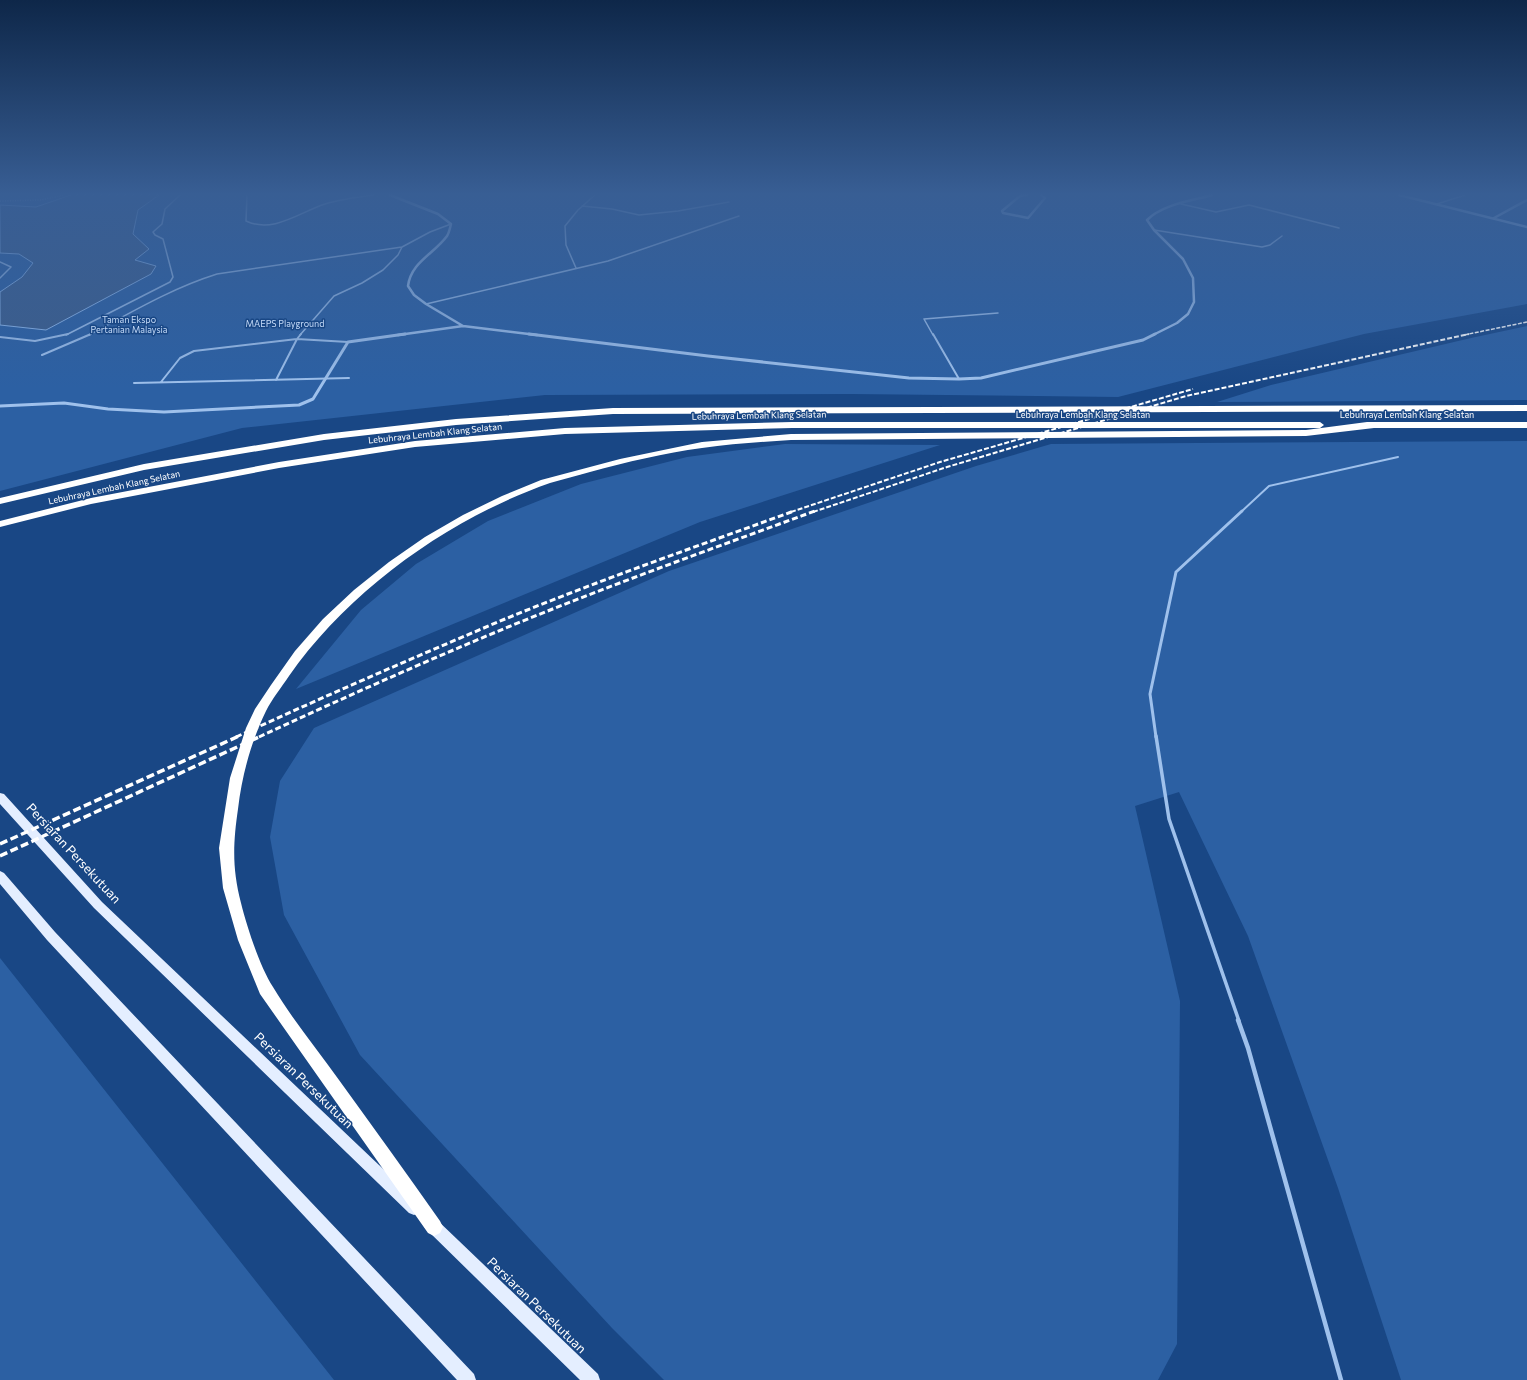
<svg xmlns="http://www.w3.org/2000/svg" width="1527" height="1380" viewBox="0 0 1527 1380" font-family="Commissioner,sans-serif">
	<style>
		.green { fill: #2c60a3 }
		.water { fill: #3c5d8b; stroke: #92bbee }
		.lines { fill: none; stroke-linecap: round; stroke-linejoin: round }
		.path { stroke: #9fc1ec; stroke-width: 1.5; stroke-dasharray: 1 1.5; stroke-linecap: butt }
		.lane-far4 { stroke: #9fc1ec; stroke-width: 1.5 }
		.lane-far3 { stroke: #9fc1ec; stroke-width: 2 }
		.lane-far2 { stroke: #9fc1ec; stroke-width: 3 }
		.lane-far1 { stroke: #9fc1ec; stroke-width: 3.5 }
		.lane { stroke: #9fc1ec; stroke-width: 4.5 }
		.street-far1 { stroke: #9fc1ec; stroke-width: 2.5 }
		.street { stroke: #9fc1ec; stroke-width: 3 }
		.primary { fill: #e4eeff; fill-rule: evenodd }
		.highway { fill: #fff; fill-rule: evenodd }
		.rail-far3 { stroke: #fff; stroke-width: 1.5; stroke-dasharray: 4 1.5; stroke-linecap: butt }
		.rail-far2 { stroke: #fff; stroke-width: 2; stroke-dasharray: 5 2; stroke-linecap: butt }
		.rail-far1 { stroke: #fff; stroke-width: 3; stroke-dasharray: 6 3; stroke-linecap: butt }
		.rail { stroke: #fff; stroke-width: 3.5; stroke-dasharray: 8 3.5; stroke-linecap: butt }
		.labels { text-anchor: middle; dominant-baseline: central; stroke-width: 3; stroke-linejoin: round; paint-order: stroke }
		.far-park-label { font-size: 9px; fill: #c5dbf9; stroke: #194785 }
		.far-street-label { font-size: 9px; fill: #fff; stroke: #194785 }
		.near-street-label { font-size: 13px; fill: #fff; stroke: #194785 }
	</style>
	<rect width="100%" height="100%" fill="#194785"/>
	<path class="green" d="M0 195H1527V304L1364 334 1118 397 852 394 545 395 242 428 0 491Z
		M1527 326V400L1217 402 1271 385 1471 338Z
		M1527 441V1380H1401L1338 1188 1248 936 1179 792 1135 806 1180 1001 1177 1344 1158 1380H664L612 1328 360 1055 284 915 270 837 280 781 314 728 669 571 976 466 1051 444Z
		M785 444 940 445 700 522 296 689 361 610 416 564 488 521 581 484 687 457Z
		M0 958 334 1380H0Z"/>
	<path class="water" d="M71 195H159L138 210 133 234 149 249 135 260 156 266 151 274 46 330 0 325V292L22 277 33 263 19 254 0 253V205L36 207Z"/>
	<g class="lines">
		<path class="path" d="M0 201 41 200 63 195"/>
		<path class="lane-far4" d="M247 195 246 221C273 234 300 212 325 204 341 199 358 197 374 195
			M1181 204 1216 212 1249 205 1339 228
			M1437 204 1465 195
			M582 206 612 209 639 215 678 211 729 202
			M1154 230 1262 247 1270 245 1282 236
			M0 262 11 267 0 278
			M576 268 566 245 565 226 578 210 595 195
			M426 304 608 261 739 216
			M66 335 170 282 173 277 163 239 155 235 153 232 162 224 165 209 180 195
			M89 335C130 313 172 288 217 274L402 247
			M300 335 334 296 362 283 383 270 398 255 402 247 430 232 451 224
			M933 335 924 319 998 313"/>
		<path class="lane-far3" d="M933 334 959 379
			M0 337 35 341 68 334
			M42 355 91 334
			M276 380 297 339 301 334
			M161 382 180 358 194 351 297 339 348 342
			M134 383 349 378
			M1241 512 1269 486 1398 457"/>
		<path class="lane-far2" d="M1156 737 1150 694 1176 572 1242 511"/>
		<path class="lane-far1" d="M1156 736 1169 819 1239 1021"/>
		<path class="lane" d="M1238 1020 1248 1048 1341 1380"/>
		<path class="street-far1" d="M390 195 438 214 451 224C450 228 449 233 447 236 434 254 411 262 408 286L414 295 426 304 463 326 537 335
			M1027 195 1020 196 1002 211 1003 213 1028 218 1045 198 1041 195
			M1399 195 1527 227
			M1494 218 1527 200
			M398 335 463 326
			M1153 335 1177 323 1188 314 1194 302 1193 278 1183 259 1154 230 1147 220C1163 204 1191 201 1212 195"/>
		<path class="street" d="M529 334 708 356 909 378 959 379 981 378 1143 340 1155 334
			M0 406 64 403 108 409 164 412 299 405 313 399 348 342 405 334"/>
		<path class="primary" d="M0 793 4 794 102 902 419 1203 422 1208 419 1213 414 1215 409 1213 94 908 0 804Z
			M0 871 4 873 55 932 474 1374 476 1380H457L47 940 0 884Z
			M430 1215 435 1218 598 1374 600 1380H580L425 1228 422 1223 425 1218Z"/>
		<path class="highway" d="M1527 405V411L613 414 456 425 324 440 144 470 0 504V498L144 464 324 434 456 419 613 408Z
			M792 422H1320L1324 425 1320 428H792L565 434 415 447 279 468 91 504 0 527V521L91 498 279 462 415 441 565 428Z
			M1367 422H1527V428H1374L1306 436 791 440C761 442 731 444 702 448 664 453 627 462 590 472 577 476 563 479 550 483 450 518 350 589 289 676 281 688 272 699 266 711 251 742 242 775 238 809 233 844 232 868 241 903 247 927 260 967 273 987 292 1019 317 1049 339 1080 373 1127 407 1174 440 1221L443 1227 440 1233 434 1236 428 1233 260 994 238 940 223 888 219 848 230 778 246 728 255 709 271 685 295 651 323 619 354 590 389 562 425 537 463 515 502 496 541 480 620 459 702 442 791 434 1306 430Z"/>
		<path class="rail-far3" d="M1464 335 1527 322"/>
		<path class="rail-far2" d="M791 512 940 462 1193 389
			M813 512 947 467 1186 396 1469 334"/>
		<path class="rail-far1" d="M236 737C325 696 415 657 505 619 600 580 698 546 794 511
			M259 737C343 698 428 660 513 625 613 584 714 548 815 511"/>
		<path class="rail" d="M0 844 239 736
			M0 856 261 736"/>
	</g>
	<linearGradient id="sky" x2="0" y2="1"><stop stop-color="#0e2749"/><stop offset="0.5" stop-color="#385e94"/><stop offset="1" stop-color="#385e94" stop-opacity="0"/></linearGradient>
	<rect width="1527" height="388" fill="url(#sky)"/>
	<g class="labels">
		<g class="far-park-label">
			<text x="129" y="319">Taman Ekspo<tspan x="129" dy="10">Pertanian Malaysia</tspan></text>
			<text x="285" y="323">MAEPS Playground</text>
		</g>
		<g class="far-street-label">
			<text x="1083" y="414">Lebuhraya Lembah Klang Selatan</text>
			<text x="1407" y="414">Lebuhraya Lembah Klang Selatan</text>
			<text transform="translate(759 415) rotate(-1)">Lebuhraya Lembah Klang Selatan</text>
			<text transform="translate(435 433) rotate(-6)">Lebuhraya Lembah Klang Selatan</text>
			<text transform="translate(114 487) rotate(-12)">Lebuhraya Lembah Klang Selatan</text>
		</g>
		<g class="near-street-label">
			<text transform="translate(74 853) rotate(47)">Persiaran Persekutuan</text>
			<text transform="translate(304 1080) rotate(44)">Persiaran Persekutuan</text>
			<text transform="translate(537 1305) rotate(44)">Persiaran Persekutuan</text>
		</g>
	</g>
</svg>
